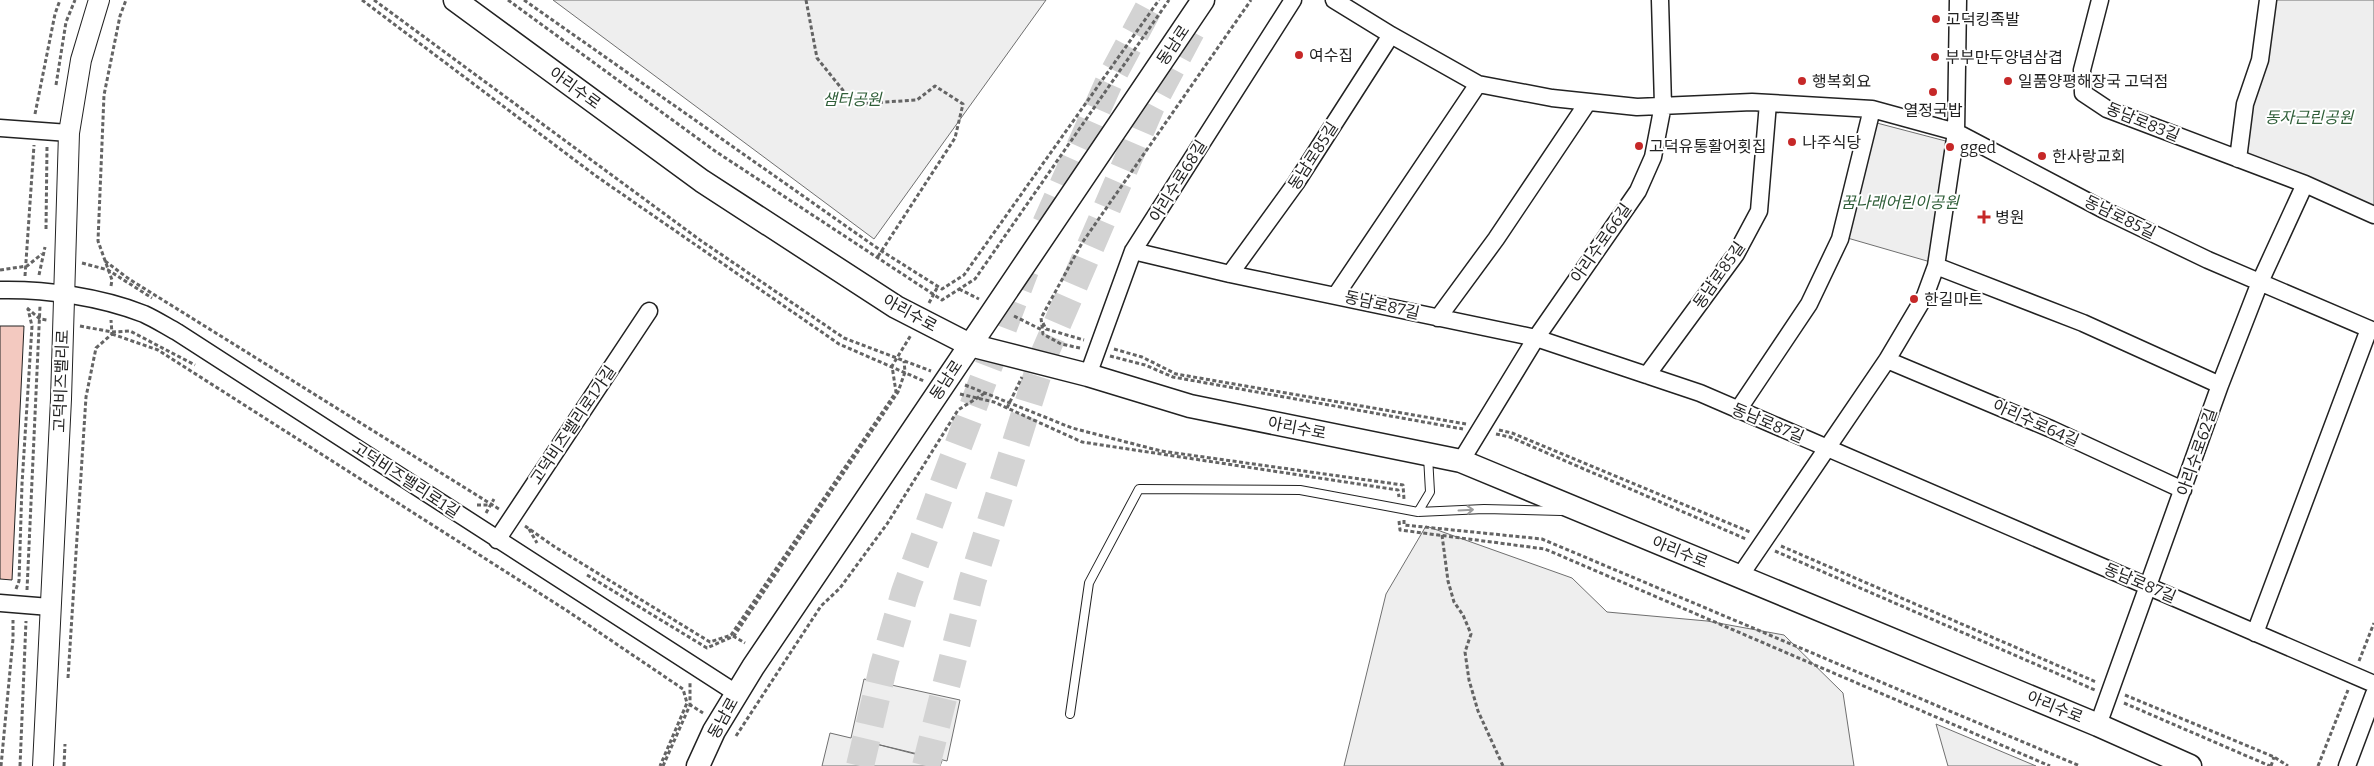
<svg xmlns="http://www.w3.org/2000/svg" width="2374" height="766" viewBox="0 0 2374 766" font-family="Bitter,'Noto Sans KR',serif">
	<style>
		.green { fill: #eee; stroke: #6f6f6f }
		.building { fill: #f3c9c0; stroke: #222 }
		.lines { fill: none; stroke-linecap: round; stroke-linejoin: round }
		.motorway-tunnel { stroke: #d3d3d3; stroke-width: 28; stroke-dasharray: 28 14; stroke-linecap: butt }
		.service-casing { stroke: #222; stroke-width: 10 }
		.minor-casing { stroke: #222; stroke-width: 19 }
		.tertiary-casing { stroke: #222; stroke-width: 22 }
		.secondary-casing { stroke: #222; stroke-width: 25 }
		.path { stroke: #646464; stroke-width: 3; stroke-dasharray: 4 2.5; stroke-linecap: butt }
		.service { stroke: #fff; stroke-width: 8 }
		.minor { stroke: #fff; stroke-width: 16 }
		.tertiary { stroke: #fff; stroke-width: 20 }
		.secondary { stroke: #fff; stroke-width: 22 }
		.oneway { stroke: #9c9c9c }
		.poi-dot { fill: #c62828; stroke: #fff; stroke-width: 2 }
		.labels { text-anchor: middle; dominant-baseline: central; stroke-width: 4; stroke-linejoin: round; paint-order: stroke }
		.poi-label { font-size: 16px; fill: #222; stroke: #fff; text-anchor: start }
		.street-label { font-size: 16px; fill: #222; stroke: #fff }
		.park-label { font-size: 16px; font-style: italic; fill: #2f5e38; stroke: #fff }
	</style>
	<rect width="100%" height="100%" fill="#fff"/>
	<path class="green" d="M553 0H1046L874 239Z
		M2268 0H2374V215L2238 159Z
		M1873 122 1957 144 1934 263 1844 237Z
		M1426 526 1572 578 1607 612 1707 621 1784 635 1843 693 1854 766H1344L1386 594Z
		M864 679 960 700 947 761 868 742 942 761 940 766H822L830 733 851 738Z
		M1936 724 2036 766H1948Z"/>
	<path class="building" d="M0 326H24L12 580 0 579Z"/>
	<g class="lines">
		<path class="motorway-tunnel" d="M1046 224 1109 82 1153 0
			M860 766 883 668 905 592 944 483 1025 270
			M926 766 972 582 1043 357 1151 106 1191 31"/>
		<g class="service-casing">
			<path id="service" d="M1418 512 1430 492 1428 456
				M1070 714 1089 583 1139 489 1300 490 1418 512 1484 509 1561 511"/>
		</g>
		<g class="minor-casing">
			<path id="minor" d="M1334 0 1391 35 1478 84 1552 98 1637 107 1752 102 1872 109 1956 132 2104 210 2208 260 2374 331
				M2100 0 2082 70 2083 93 2107 109 2305 184 2374 215
				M0 128 69 133
				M2238 159 2245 104 2260 60 2268 0
				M1133 251 1230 274 1536 338 1700 393 2374 684
				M1936 266 2083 323 2220 385
				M1230 274 1296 183 1391 35
				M0 290C46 289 101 297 144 314 155 319 166 326 177 332L736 693
				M1336 295 1478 84
				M1438 318 1496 239 1588 102
				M1887 360 2051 429 2183 490
				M1088 375 1133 251 1293 0
				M1647 375 1736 254 1759 211 1768 103
				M1738 410 1809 304 1840 239 1872 109
				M1461 461 1536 338 1638 191 1653 157 1663 105 1660 0
				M497 540 649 311
				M1740 576 1887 360 1925 296 1936 266 1956 132 1958 0
				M0 603 50 607
				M2255 633 2369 329
				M2098 725 2220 385 2260 282 2305 184
				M2347 766 2374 694"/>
		</g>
		<g class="tertiary-casing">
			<path id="tertiary" d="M43 766 61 399 69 133 81 60 99 0"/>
		</g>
		<g class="secondary-casing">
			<path id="secondary" d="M455 0 702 181 896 307 970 345 1088 375 1190 406 1461 461 2098 725 2190 766
				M698 766 714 731 753 667 1203 0"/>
		</g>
		<path class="path" d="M362 0 596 176 839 344 924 381
			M374 0 700 240 844 338 931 371
			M508 0 715 151 942 300 975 279 1169 0
			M524 0 880 250 942 289 964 275 1159 0
			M806 0 817 58 854 104 917 100 935 86 963 104 955 138 877 258
			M56 85 66 22 75 0
			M35 114 55 14 60 0
			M46 229 47 147
			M105 261 129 279 499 509
			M82 263 108 270 152 298
			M0 270 27 266 42 254
			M39 275 45 247
			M25 276 34 145
			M111 286 112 280 98 241 104 95 120 16 126 0
			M959 289 979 299
			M929 303 938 286
			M27 308 40 319 47 320
			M1014 316 1042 330
			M1043 323 1046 329 1084 340
			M80 326 112 332 130 331 195 365
			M112 334 158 350 569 612 683 689 687 703 660 766
			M1080 348 1061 344 1043 334 1041 318 1082 243 1251 0
			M1114 349 1142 357 1176 374 1466 424
			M1110 356 1145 365 1173 377 1463 429
			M965 385 1072 428 1161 451 1403 485 1404 499
			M960 394 994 402 1082 442 1398 490 1399 497
			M1007 408 1022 377
			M1499 430 1512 433 1750 532
			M1496 434 1510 437 1746 539
			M477 505H493
			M486 513 494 499
			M1404 520V525L1542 539 2080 766
			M1399 521 1400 530 1545 549 2050 766
			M525 526 555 547 710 642 731 635 896 392 892 366 911 335
			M529 529 537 543
			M1442 535 1448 581 1454 602 1463 615 1471 634 1465 652 1469 680 1478 711 1503 766
			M1781 546 2096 682
			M1775 551 2095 690
			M587 575 707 648 734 636 898 392 905 372 904 361
			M16 589 19 581 22 484 32 326 28 309
			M27 590 40 306
			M733 636 745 643
			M2359 661 2374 623
			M68 678 86 397 96 348 112 334 111 320
			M2125 695 2274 757 2288 766
			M2124 703 2270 766
			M689 704 703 713
			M736 736 821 606 840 588 887 524 958 410 985 393
			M1 766 13 639V620
			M20 766 26 621
			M64 766 65 744
			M663 766 690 705V683
			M2271 766 2274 757
			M2318 766 2348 690"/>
		<use href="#service" class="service"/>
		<use href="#minor" class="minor"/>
		<use href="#tertiary" class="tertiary"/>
		<use href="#secondary" class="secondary"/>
	</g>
	<defs><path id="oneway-shaft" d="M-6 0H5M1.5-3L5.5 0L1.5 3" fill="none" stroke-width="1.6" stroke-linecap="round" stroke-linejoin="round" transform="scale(1.25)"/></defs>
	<use class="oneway" href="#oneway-shaft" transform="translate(1466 510) rotate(-3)"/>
	<g class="poi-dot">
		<circle cx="1936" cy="19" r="5"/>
		<circle cx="1299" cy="55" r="5"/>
		<circle cx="1935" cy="57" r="5"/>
		<circle cx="1802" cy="81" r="5"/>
		<circle cx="2008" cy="81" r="5"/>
		<circle cx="1933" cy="92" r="5"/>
		<circle cx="1792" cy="142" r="5"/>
		<circle cx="1639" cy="146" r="5"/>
		<circle cx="1950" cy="147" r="5"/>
		<circle cx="2042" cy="156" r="5"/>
		<path d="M1981.5 209.5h5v5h5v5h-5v5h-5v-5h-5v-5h5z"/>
		<circle cx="1914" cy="299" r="5"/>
	</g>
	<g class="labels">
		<g class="poi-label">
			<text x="1946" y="19">고덕킹족발</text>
			<text x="1309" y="55">여수집</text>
			<text x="1945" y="57">부부만두양념삼겹</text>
			<text x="1812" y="81">행복회요</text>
			<text x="2018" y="81">일품양평해장국 고덕점</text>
			<text x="1933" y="110" text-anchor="middle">열정국밥</text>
			<text x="1802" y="142">나주식당</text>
			<text x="1649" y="146">고덕유통활어횟집</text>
			<text x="1960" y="147">gged</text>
			<text x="2052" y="156">한사랑교회</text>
			<text x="1995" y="217">병원</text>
			<text x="1924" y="299">한길마트</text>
		</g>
		<g class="street-label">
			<text transform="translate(1173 45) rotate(-56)">동남로</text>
			<text transform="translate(575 88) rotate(36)">아리수로</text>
			<text transform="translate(2143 122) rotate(22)">동남로83길</text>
			<text transform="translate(1313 156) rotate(-57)">동남로85길</text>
			<text transform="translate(1178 181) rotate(-58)">아리수로68길</text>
			<text transform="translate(2120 217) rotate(26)">동남로85길</text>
			<text transform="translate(1601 243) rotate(-55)">아리수로66길</text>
			<text transform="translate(1719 275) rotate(-55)">동남로85길</text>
			<text transform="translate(1382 305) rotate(13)">동남로87길</text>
			<text transform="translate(910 313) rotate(29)">아리수로</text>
			<text transform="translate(946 380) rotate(-56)">동남로</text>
			<text transform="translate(61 381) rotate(-88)">고덕비즈밸리로</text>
			<text transform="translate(1768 423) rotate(23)">동남로87길</text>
			<text transform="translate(2036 423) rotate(24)">아리수로64길</text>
			<text transform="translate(573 425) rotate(-56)">고덕비즈밸리로1가길</text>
			<text transform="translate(1297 428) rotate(11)">아리수로</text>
			<text transform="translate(2197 452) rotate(-71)">아리수로62길</text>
			<text transform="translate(406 480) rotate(33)">고덕비즈밸리로1길</text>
			<text transform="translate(1680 552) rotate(22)">아리수로</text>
			<text transform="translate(2140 583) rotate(23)">동남로87길</text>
			<text transform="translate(2055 707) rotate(22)">아리수로</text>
			<text transform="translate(723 718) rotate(-61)">동남로</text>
		</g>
		<g class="park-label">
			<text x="852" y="99">샘터공원</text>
			<text x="2309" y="117">동자근린공원</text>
			<text x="1900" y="202">꿈나래어린이공원</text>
		</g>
	</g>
</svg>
